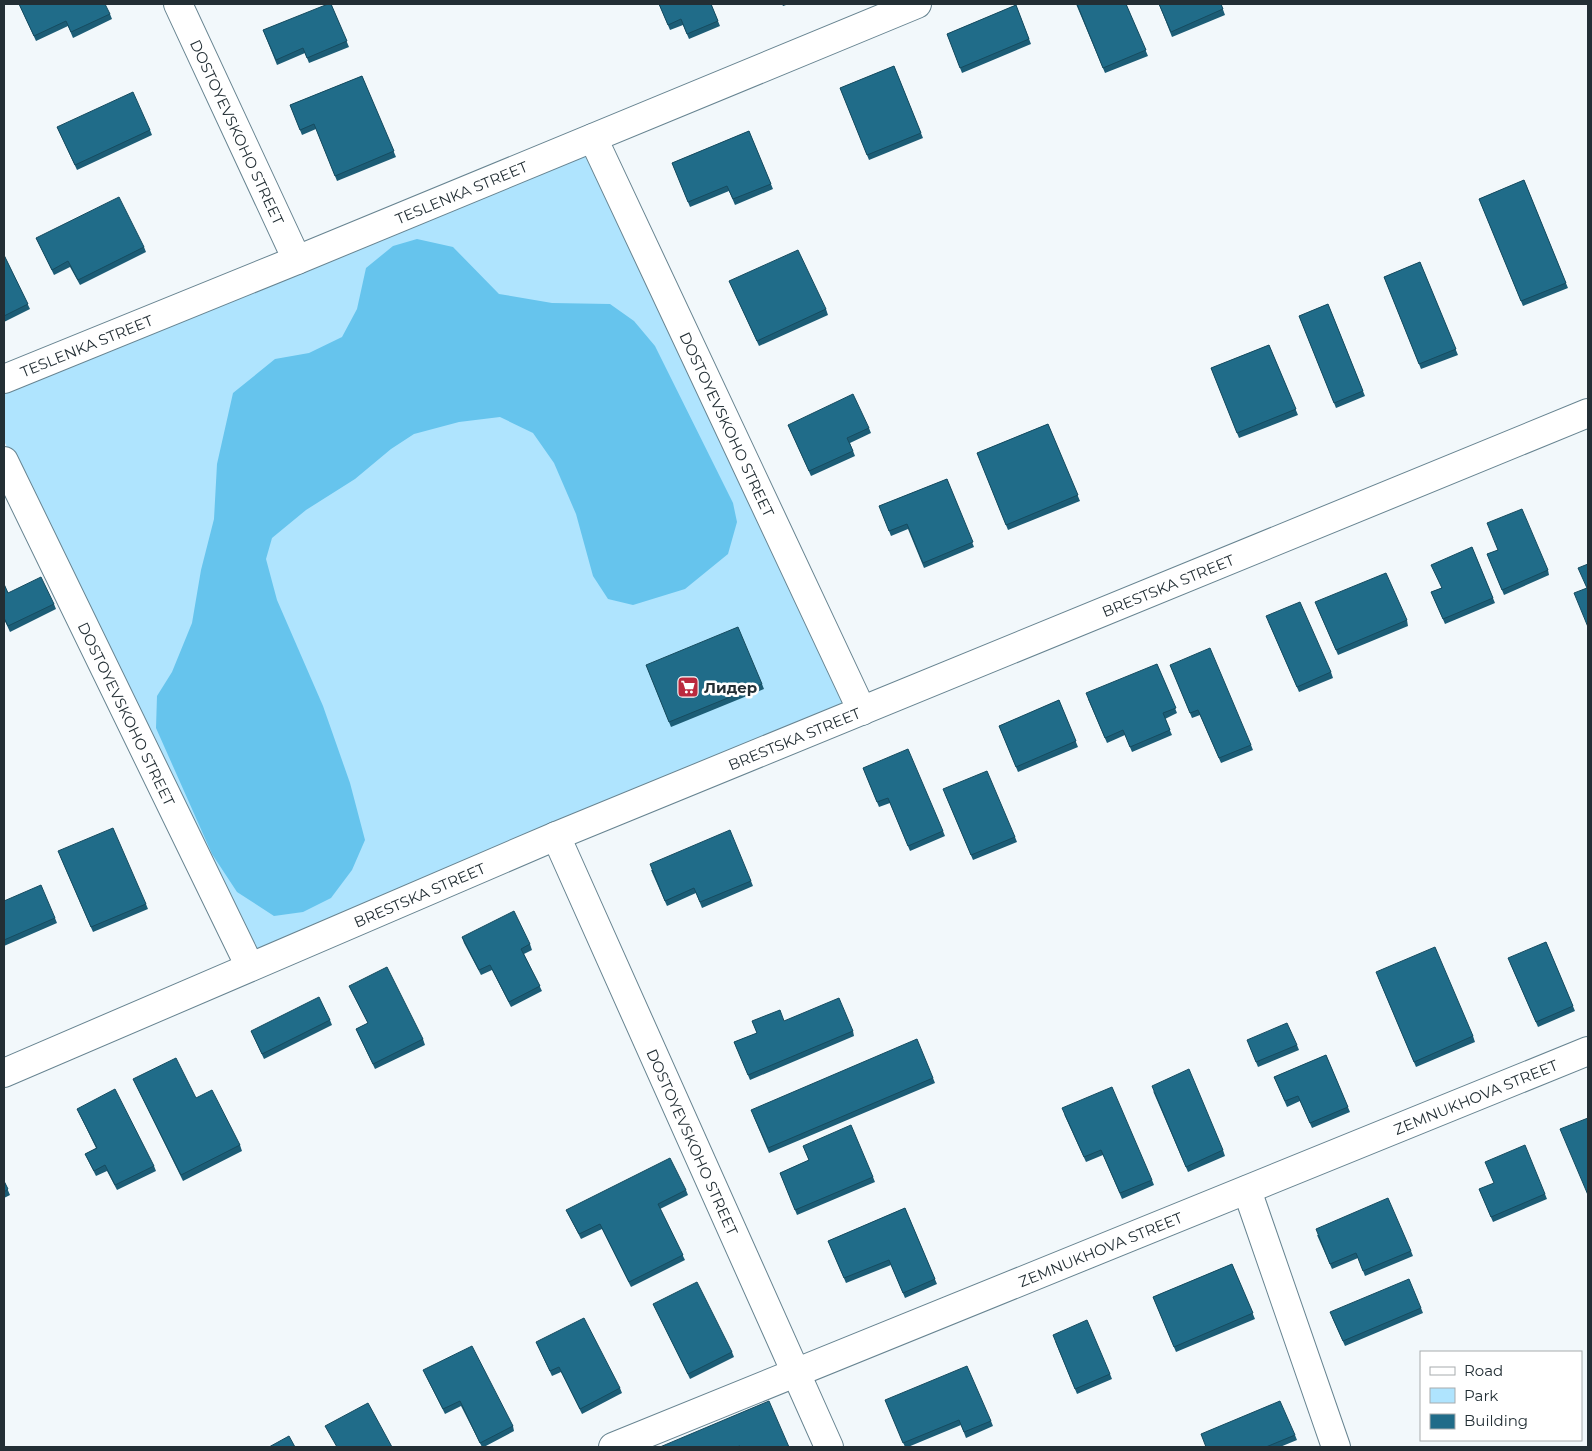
<svg xmlns="http://www.w3.org/2000/svg" width="1592" height="1451" viewBox="0 0 1592 1451" font-family="Montserrat,sans-serif">
	<style>
		.green { fill: #afe4fe }
		.forest { fill: #66c4ed }
		.lines { fill: none; stroke-linecap: round; stroke-linejoin: round }
		.minor-casing { stroke: #678491; stroke-width: 30 }
		.minor { stroke: #fff; stroke-width: 28 }
		.wall { fill: #1c5d76 }
		.building { fill: #206c89; stroke: #164c60 }
		.labels { text-anchor: middle; dominant-baseline: central; stroke-width: 5; stroke-linejoin: round; paint-order: stroke }
		.street-label { font-size: 15px; fill: #232f35; stroke: #fff }
		.poi-label { font-size: 15px; font-weight: bold; fill: #232f35; stroke: #fff; text-anchor: start }
	</style>
	<rect width="100%" height="100%" fill="#f2f8fb"/>
	<path class="green" d="M589 149 850 706 254 956 4 441V388Z"/>
	<path class="forest" d="M417 239 453 247 499 294 552 303 610 304 634 321 655 346 733 503 737 522 728 554 685 589 633 605 608 599 593 576 576 514 554 463 533 433 500 417 459 422 414 434 391 449 355 479 306 510 272 538 266 559 277 600 323 706 350 783 365 840 352 870 331 898 303 912 274 916 237 892 212 854 156 728 157 696 172 672 192 623 201 570 214 519 217 464 233 393 275 359 309 353 342 337 357 309 366 268 393 246Z"/>
	<g class="lines">
		<g class="minor-casing">
			<g id="minor">
				<path id="s1" d="M178 4 297 260"/>
				<path id="s2" d="M593 138 862 711"/>
				<path id="s3" d="M4 379 297 260 917 4"/>
				<path id="s4" d="M4 461 250 967"/>
				<path id="s5" d="M556 836 829 1447"/>
				<path id="s6" d="M4 1073 556 836 1588 413"/>
				<path d="M1247 1190 1336 1447"/>
				<path id="s7" d="M613 1447 1588 1051"/>
			</g>
		</g>
		<use href="#minor" class="minor"/>
	</g>
	<path class="wall" d="M19 4 110 14 112 19 73 38 68 26 36 41Z
		M331 4 349 47 309 63 305 53 277 65 263 30Z
		M659 4H711L720 26 689 39 683 25 670 30Z
		M782 4H789L783 6Z
		M1076 4H1126L1148 56 1105 73Z
		M1159 4H1221L1225 15 1172 37Z
		M1016 5 1031 44 962 73 947 34Z
		M894 66 923 138 869 160 840 88Z
		M362 76 396 157 337 181 316 129 302 135 290 105Z
		M57 127 150 130 152 135 77 170Z
		M749 131 773 189 735 205 729 191 690 207 672 163Z
		M1524 180 1568 288 1523 306 1479 199Z
		M36 238 144 247 146 252 80 285 70 267 54 275Z
		M4 255 30 309 4 322Z
		M1420 262 1458 355 1421 369 1384 277Z
		M729 281 826 309 828 315 759 346Z
		M1328 304 1365 396 1336 408 1299 316Z
		M1269 345 1298 415 1239 438 1211 368Z
		M1048 424 1080 501 1008 530 977 453Z
		M788 425 869 428 871 433 850 443 855 456 811 476Z
		M947 479 974 547 924 568 908 529 891 536 879 506Z
		M1472 547 1495 603 1445 624 1431 592 1441 588Z
		M1498 550 1548 570 1549 575 1504 595 1487 554Z
		M4 584 8 593 54 604 56 609 10 632 4 619Z
		M1317 607 1407 620 1408 626 1338 655Z
		M1268 621 1331 672 1333 678 1299 692Z
		M1157 664 1177 713 1165 719 1172 735 1132 752 1125 735 1107 743 1088 699Z
		M646 665 762 684 764 689 671 727Z
		M1170 665 1251 745 1253 750 1221 763 1200 715 1192 718Z
		M1059 700 1078 747 1018 772 999 726Z
		M863 768 943 831 945 836 910 851 890 803 879 807Z
		M945 794 1015 837 1017 842 973 860Z
		M60 856 146 904 148 909 93 932Z
		M651 870 751 881 753 886 702 908 696 893 667 906Z
		M4 901 55 918 57 923 4 946Z
		M462 937 530 944 532 950 524 954 542 991 511 1007 492 970 481 975 464 943Z
		M1546 942 1575 1011 1538 1027 1510 963Z
		M1378 977 1473 1036 1475 1042 1416 1067Z
		M349 986 423 1039 425 1045 375 1069 356 1029 368 1023Z
		M330 1020 332 1025 264 1059 251 1031Z
		M752 1021H784L853 1031 854 1036 750 1080 734 1042 757 1033Z
		M1249 1045H1297L1299 1050 1258 1067Z
		M1326 1055 1350 1112 1312 1128 1300 1101 1287 1107 1274 1077Z
		M933 1078 935 1083 769 1153 753 1115Z
		M133 1079 196 1098 240 1145 242 1151 183 1181Z
		M1153 1091 1223 1150 1225 1156 1188 1172Z
		M77 1109 154 1166 156 1171 117 1190 107 1171 96 1176 85 1154 96 1148Z
		M1064 1114 1152 1180 1154 1185 1122 1199 1103 1155 1086 1162Z
		M803 1146 873 1177 875 1182 797 1215 780 1173 809 1160Z
		M4 1181 10 1195 4 1198Z
		M1479 1189 1545 1194 1547 1199 1493 1222Z
		M686 1190 688 1195 660 1209 685 1260 631 1287 602 1229 581 1239 566 1210Z
		M905 1208 937 1284 905 1298 891 1265 846 1283 828 1241Z
		M1317 1235 1411 1251 1413 1256 1365 1276 1358 1258 1332 1269Z
		M1232 1264 1255 1319 1176 1352 1153 1297Z
		M653 1304 732 1352 734 1357 690 1379Z
		M1421 1308 1423 1313 1345 1346 1332 1317Z
		M1055 1341 1110 1374 1112 1379 1077 1394Z
		M536 1342 620 1388 622 1393 582 1414 561 1372 552 1376Z
		M423 1370 513 1426 514 1431 484 1447H482L461 1406 445 1414Z
		M885 1400 991 1421 993 1426 966 1438 961 1425 908 1447H905Z
		M1295 1435 1297 1440 1280 1447H1206Z"/>
	<path class="building" d="M19 4H105L110 14 71 32 66 21 34 36Z
		M328 4H331L347 41 307 58 303 48 276 60 263 30Z
		M659 4H711L718 21 687 34 681 19 668 25Z
		M1077 4H1126L1146 50 1103 68Z
		M1159 4H1221L1223 9 1171 32Z
		M1016 5 1029 39 960 68 947 34Z
		M894 66 921 133 867 155 840 88Z
		M362 76 394 151 335 176 314 124 300 130 290 105Z
		M133 92 150 130 75 165 57 127Z
		M749 131 771 184 733 199 727 186 688 202 672 163Z
		M1524 180 1566 283 1521 301 1479 199Z
		M119 197 144 247 78 280 68 261 52 270 36 238Z
		M798 250 826 309 757 341 729 281Z
		M4 255 28 304 4 316Z
		M1420 262 1456 349 1419 364 1384 277Z
		M1328 304 1363 391 1334 403 1299 316Z
		M1269 345 1296 409 1237 433 1211 368Z
		M853 394 869 428 847 438 853 451 809 471 788 425Z
		M1048 424 1078 495 1006 525 977 453Z
		M947 479 973 542 923 563 907 524 889 531 879 506Z
		M1522 509 1548 570 1502 590 1487 554 1498 550 1487 523Z
		M1472 547 1493 598 1443 619 1431 592 1442 588 1431 565Z
		M1588 564V627L1574 593 1587 588 1578 568Z
		M1386 573 1407 620 1336 650 1315 602Z
		M41 577 54 604 8 626 4 618V584L8 593Z
		M1300 602 1331 672 1297 687 1266 616Z
		M738 627 762 684 669 722 646 665Z
		M1210 648 1251 745 1219 758 1198 710 1190 713 1170 665Z
		M1157 664 1176 708 1163 713 1170 730 1130 747 1123 730 1105 738 1086 693Z
		M1059 700 1076 741 1016 767 999 726Z
		M908 749 943 831 908 846 888 798 877 802 863 768Z
		M987 771 1015 837 971 855 943 789Z
		M113 828 146 904 91 927 58 851Z
		M730 830 751 881 700 902 694 888 665 901 650 864Z
		M41 885 55 918 4 940V901Z
		M514 911 530 944 521 949 540 986 509 1002 490 965 479 970 462 937Z
		M1546 942 1573 1006 1536 1022 1508 958Z
		M1435 947 1473 1036 1414 1062 1376 972Z
		M387 967 423 1039 373 1064 356 1029 368 1023 349 986Z
		M319 997 330 1020 262 1054 251 1031Z
		M839 998 853 1031 748 1075 734 1042 757 1033 752 1021 780 1010 784 1021Z
		M1287 1023 1297 1045 1256 1062 1247 1040Z
		M917 1039 933 1078 768 1148 751 1110Z
		M1326 1055 1348 1107 1310 1123 1298 1096 1285 1101 1274 1077Z
		M176 1058 196 1098 212 1090 240 1145 181 1175 133 1079Z
		M1189 1069 1223 1150 1186 1167 1152 1086Z
		M1112 1087 1152 1180 1120 1193 1101 1150 1084 1157 1062 1108Z
		M115 1089 154 1166 115 1185 105 1165 94 1171 85 1154 97 1148 77 1109Z
		M1588 1118V1195L1560 1129Z
		M851 1125 873 1177 795 1210 780 1173 809 1160 803 1146Z
		M1525 1145 1545 1194 1491 1217 1479 1189 1494 1183 1485 1162Z
		M670 1158 686 1190 658 1204 683 1255 629 1282 600 1224 579 1234 566 1210Z
		M4 1181 8 1189 4 1192Z
		M1388 1198 1411 1251 1363 1271 1356 1253 1330 1264 1316 1229Z
		M905 1208 935 1279 903 1293 889 1260 844 1278 828 1241Z
		M1232 1264 1253 1313 1174 1347 1153 1297Z
		M1409 1279 1421 1308 1343 1341 1330 1312Z
		M697 1282 732 1352 688 1374 653 1304Z
		M584 1318 620 1388 580 1409 559 1367 550 1371 536 1342Z
		M1087 1320 1110 1374 1075 1389 1053 1335Z
		M472 1346 513 1426 480 1443 460 1401 443 1409 423 1370Z
		M967 1366 991 1421 964 1432 959 1420 903 1443 885 1400Z
		M769 1401 789 1447H741L740 1446 736 1447H660Z
		M1280 1401 1295 1435 1266 1447H1206L1201 1434Z
		M368 1403 392 1447H337L325 1426Z
		M289 1436 295 1447H269Z"/>
	<defs>
		<g id="supermarket-square" transform="scale(1.125)"><rect x="-9" y="-9" width="18" height="18" rx="4" fill="#ba293e" stroke="#fff"/><path d="M-6-5.5h2.5l.6 2H6L4.5 2H-2.5L-4.4-4H-6ZM-1.5 3.2a1.3 1.3 0 1 0 .1 0ZM3 3.2a1.3 1.3 0 1 0 .1 0Z" fill="#fff"/></g>
	</defs>
	<g fill-rule="evenodd">
		<use href="#supermarket-square" x="688" y="687"/>
	</g>
	<g class="labels">
		<g class="street-label">
			<text stroke="none"><textPath href="#s1" startOffset="141">DOSTOYEVSKOHO STREET</textPath></text>
			<text stroke="none"><textPath href="#s3" startOffset="494">TESLENKA STREET</textPath></text>
			<text stroke="none"><textPath href="#s3" startOffset="89">TESLENKA STREET</textPath></text>
			<text stroke="none"><textPath href="#s2" startOffset="316">DOSTOYEVSKOHO STREET</textPath></text>
			<text stroke="none"><textPath href="#s6" startOffset="1262">BRESTSKA STREET</textPath></text>
			<text stroke="none"><textPath href="#s4" startOffset="281">DOSTOYEVSKOHO STREET</textPath></text>
			<text stroke="none"><textPath href="#s6" startOffset="858">BRESTSKA STREET</textPath></text>
			<text stroke="none"><textPath href="#s6" startOffset="452">BRESTSKA STREET</textPath></text>
			<text stroke="none"><textPath href="#s7" startOffset="931">ZEMNUKHOVA STREET</textPath></text>
			<text stroke="none"><textPath href="#s5" startOffset="335">DOSTOYEVSKOHO STREET</textPath></text>
			<text stroke="none"><textPath href="#s7" startOffset="526">ZEMNUKHOVA STREET</textPath></text>
		</g>
		<g class="poi-label">
			<text x="704" y="687">Лидер</text>
		</g>
	</g>
	<rect width="1592" height="1451" fill="none" stroke="#232f35" stroke-width="10"/>
	<rect x="1420" y="1351" width="162" height="90" fill="#ffffff" stroke="#a7acae"/>
	<rect x="1430" y="1367" width="25" height="8" fill="#ffffff" stroke="#a7acae"/>
	<text x="1464" y="1376" font-size="15" fill="#232f35">Road</text>
	<rect x="1430" y="1388" width="25" height="15" fill="#afe4fe" stroke="#a7acae"/>
	<text x="1464" y="1401" font-size="15" fill="#232f35">Park</text>
	<rect x="1430" y="1414" width="25" height="15" fill="#206c89" stroke="#a7acae"/>
	<text x="1464" y="1426" font-size="15" fill="#232f35">Building</text>
</svg>
